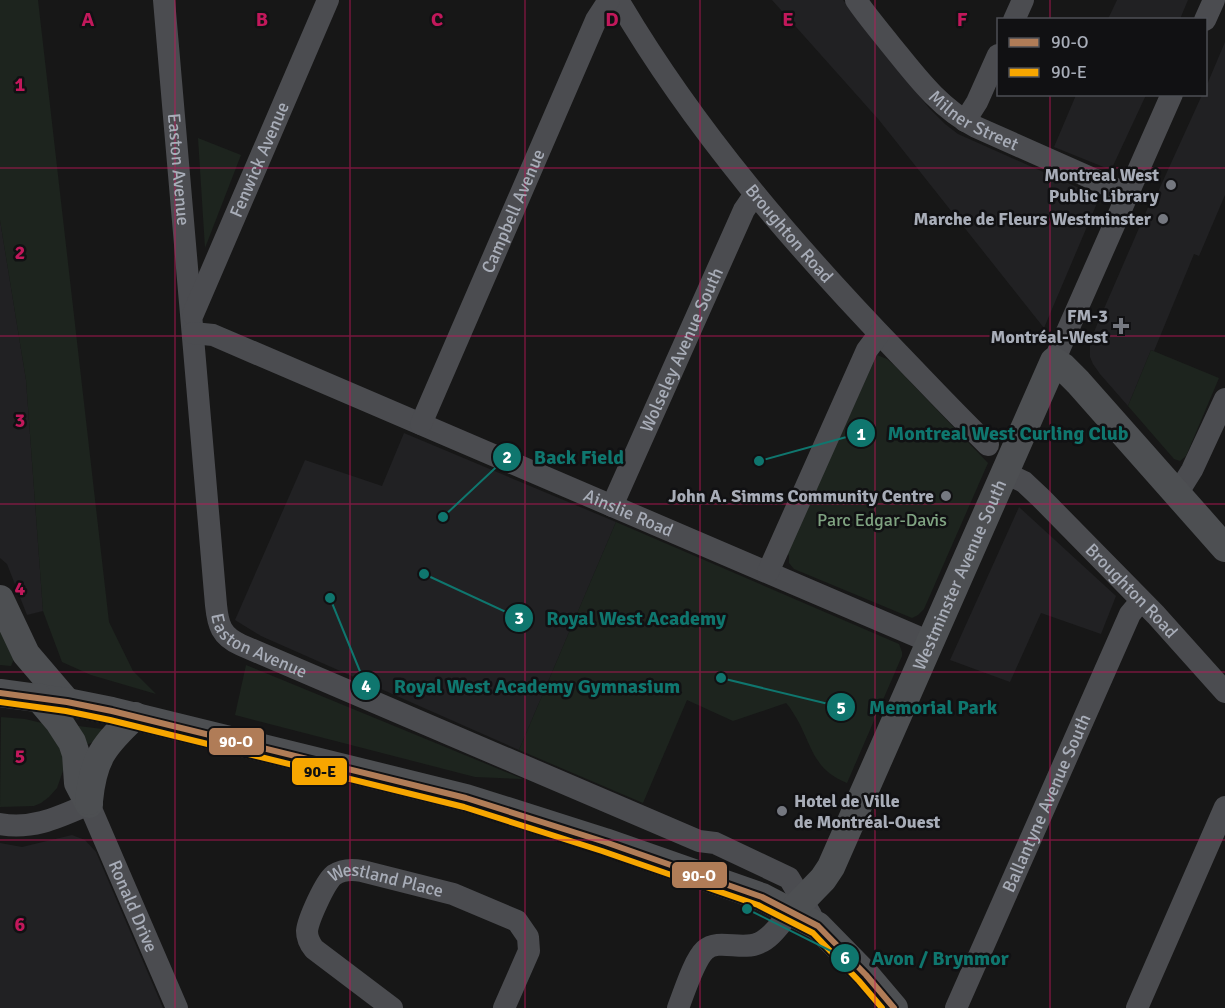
<svg xmlns="http://www.w3.org/2000/svg" width="1225" height="1008" viewBox="0 0 1225 1008" font-family="Signika,sans-serif">
	<style>
		.built { fill: #212123 }
		.green { fill: #1d241e }
		.lines { fill: none; stroke-linecap: round; stroke-linejoin: round }
		.minor { stroke: #4b4c50; stroke-width: 22 }
		.major { stroke: #4d4f52; stroke-width: 28 }
		.bus-1-casing { stroke: #111113; stroke-width: 10 }
		.bus-2-casing { stroke: #111113; stroke-width: 10 }
		.bus-1 { stroke: #b07c57; stroke-width: 6 }
		.bus-2 { stroke: #f7a600; stroke-width: 6 }
		.grid { fill: none; stroke: #c2185b; stroke-width: 1.5; stroke-opacity: 0.55 }
		.poi-dot { fill: #757880; stroke: #111113; stroke-width: 2 }
		.labels { text-anchor: middle; dominant-baseline: central; stroke-width: 5; stroke-linejoin: round; paint-order: stroke }
		.street-label { font-size: 18px; fill: #a8adb8; stroke: #111113 }
		.poi-label { font-size: 18px; font-weight: bold; fill: #a8adb8; stroke: #111113; text-anchor: end }
		.park-label { font-size: 18px; fill: #7fa381; stroke: #111113 }
		.grid-label { font-size: 20px; text-anchor: middle; font-weight: bold; fill: #c2185b; stroke: #111113; stroke-width: 5; stroke-linejoin: round; paint-order: stroke }
		.leader { fill: none; stroke: #0f766e; stroke-width: 2 }
		.callout-dot { fill: #0f766e; stroke: #111113; stroke-width: 2 }
		.mark-label { font-size: 18px; text-anchor: middle; font-weight: bold; fill: #fff }
		.callout-label { font-size: 20px; text-anchor: middle; font-weight: bold; fill: #0f766e; stroke: #111113; stroke-width: 5; stroke-linejoin: round; paint-order: stroke }
		.line-badge { stroke: #111113; stroke-width: 2 }
		.badge-label { font-size: 16px; text-anchor: middle; font-weight: bold; fill: #fff }
		.pale-badge-label { font-size: 16px; text-anchor: middle; font-weight: bold; fill: #111 }
	</style>
	<rect width="100%" height="100%" fill="#171717"/>
	<path class="built" d="M772 0H843L929 108 945 124 958 134 1097 196V203L1044 328 879 120Z
		M1117 0H1188L1180 19H1108Z
		M1225 42V195L1199 256 1194 254 1154 351 1151 350 1128 406 1100 374 1093 364 1090 357V341L1149 205H1152L1202 95 1206 94V87Z
		M1076 95H1146L1112 168H1106L1054 147Z
		M0 220 26 380 43 611 27 615 7 564 0 558Z
		M404 433 616 522 519 750 261 636 235 620 305 460 382 486Z
		M1019 507 1116 596 1101 634 1041 613 1010 682 950 660Z
		M72 835 85 840 96 852 163 1008H0V843L22 847Z"/>
	<path class="green" d="M0 0H38L109 622 133 671 156 694 91 675 62 662 43 611 26 380 0 220Z
		M198 138 241 155 205 248Z
		M1151 350 1219 378 1186 456 1180 461 1174 459 1128 406Z
		M877 355 887 359 895 366 988 463 924 609 918 615 912 618 794 569 789 563V555L786 554Z
		M616 522 899 644 902 652V656L847 783C813 769 813 748 797 719 793 713 791 708 786 703L733 721 687 700 643 803 519 750Z
		M0 628 14 659 11 666 0 665Z
		M246 665 523 779 475 777 235 715Z
		M1 717 25 719 42 723 60 746 65 765 57 788 49 797 41 803 34 806 0 807Z
		M71 725 110 730 97 741 85 745Z"/>
	<g class="lines">
		<g class="minor">
			<path id="s1" d="M164 0 216 605C218 625 221 636 241 645L699 841 715 843 789 878 811 915"/>
			<path id="s2" d="M618 0C695 131 794 245 899 354 928 384 957 415 988 445"/>
			<path id="s3" d="M856 0C866 15 879 30 890 44 916 76 939 108 976 127L1127 194"/>
			<path d="M1014 20 1023 0"/>
			<path d="M1205 20 1214 0"/>
			<path d="M965 121 977 102 998 55"/>
			<path id="s4" d="M193 314 328 0"/>
			<path id="s5" d="M193 333 213 335 930 642"/>
			<path d="M1054 361 1172 94"/>
			<path id="s6" d="M421 424 596 20 609 0"/>
			<path id="s7" d="M1005 473 1024 482 1041 498 1156 615 1225 692"/>
			<path d="M1177 494 1192 470 1225 399"/>
			<path id="s8" d="M612 506 744 210 755 194"/>
			<path d="M768 572 867 350 879 334"/>
			<path id="s9" d="M0 824C33 830 59 817 89 804L177 1008"/>
			<path id="s10" d="M392 1008 314 949C310 944 307 939 307 931 308 920 325 882 334 875 343 869 352 869 362 871L453 894 517 921 528 937 529 951 504 1008"/>
			<path d="M678 1008C684 993 694 960 705 950 718 938 742 951 759 943 772 938 782 921 792 911"/>
			<path id="s11" d="M956 1008 1130 614 1141 601"/>
			<path d="M1137 1008 1225 807"/>
		</g>
		<g class="major">
			<path d="M0 599 26 654 67 702"/>
			<path d="M0 693 67 702 112 711 466 798 605 842 762 897 818 926 866 975 894 1008"/>
			<path d="M38 697 59 722 72 742 76 754 78 783 89 804"/>
			<path d="M89 801C93 758 104 745 135 716"/>
			<path id="s12" d="M792 911 823 879 831 867 1054 361 1063 367 1078 382 1225 548"/>
		</g>
		<g class="bus-1-casing">
			<path id="bus-1" d="M0 693 67 702 112 711 466 798 605 842 762 897 818 926 866 975 894 1008"/>
		</g>
		<g class="bus-2-casing">
			<path id="bus-2" d="M0 702 66 711 110 720 464 807 602 851 758 905 813 933 859 981 882 1008"/>
		</g>
		<use href="#bus-1" class="bus-1"/>
		<use href="#bus-2" class="bus-2"/>
	</g>
	<path class="grid" d="M175 0V1008M350 0V1008M525 0V1008M700 0V1008M875 0V1008M1050 0V20M1050 94V1008M0 168H1225M0 336H1225M0 504H1225M0 672H1225M0 840H1225"/>
	<g class="poi-dot">
		<circle cx="1171" cy="185" r="6"/>
		<circle cx="1163" cy="219" r="6"/>
		<path d="M1118 317h6v6h6v6h-6v6h-6v-6h-6v-6h6z"/>
		<circle cx="946" cy="496" r="6"/>
		<circle cx="782" cy="811" r="6"/>
	</g>
	<g class="labels">
		<g class="street-label">
			<text stroke="none"><textPath href="#s3" startOffset="171">Milner Street</textPath></text>
			<text stroke="none"><textPath href="#s4" startOffset="168">Fenwick Avenue</textPath></text>
			<text stroke="none"><textPath href="#s1" startOffset="170">Easton Avenue</textPath></text>
			<text stroke="none"><textPath href="#s6" startOffset="232">Campbell Avenue</textPath></text>
			<text stroke="none"><textPath href="#s2" startOffset="290">Broughton Road</textPath></text>
			<text stroke="none"><textPath href="#s8" startOffset="171">Wolseley Avenue South</textPath></text>
			<text stroke="none"><textPath href="#s5" startOffset="472">Ainslie Road</textPath></text>
			<text stroke="none"><textPath href="#s12" startOffset="378">Westminster Avenue South</textPath></text>
			<text stroke="none"><textPath href="#s7" startOffset="174">Broughton Road</textPath></text>
			<text stroke="none"><textPath href="#s1" startOffset="672">Easton Avenue</textPath></text>
			<text stroke="none"><textPath href="#s11" startOffset="224">Ballantyne Avenue South</textPath></text>
			<text stroke="none"><textPath href="#s10" startOffset="234">Westland Place</textPath></text>
			<text stroke="none"><textPath href="#s9" startOffset="204">Ronald Drive</textPath></text>
		</g>
		<g class="poi-label">
			<text x="1159" y="175">Montreal West<tspan x="1159" dy="21">Public Library</tspan></text>
			<text x="1151" y="219">Marche de Fleurs Westminster</text>
			<text x="1108" y="316">FM-3<tspan x="1108" dy="21">Montréal-West</tspan></text>
			<text x="934" y="496">John A. Simms Community Centre</text>
			<text x="794" y="801" text-anchor="start">Hotel de Ville<tspan x="794" dy="21">de Montréal-Ouest</tspan></text>
		</g>
		<g class="park-label">
			<text x="882" y="520">Parc Edgar-Davis</text>
		</g>
	</g>
	<g class="grid-label">
		<text x="88" y="26">A</text>
		<text x="262" y="26">B</text>
		<text x="437" y="26">C</text>
		<text x="612" y="26">D</text>
		<text x="788" y="26">E</text>
		<text x="962" y="26">F</text>
		<text x="20" y="91">1</text>
		<text x="20" y="259">2</text>
		<text x="20" y="427">3</text>
		<text x="20" y="595">4</text>
		<text x="20" y="763">5</text>
		<text x="20" y="931">6</text>
	</g>
	<path class="leader" d="M759 461L861 433M443 517L507 457M424 574L519 618M330 598L366 686M721 678L841 707M747 909L845 958"/>
	<g class="callout-dot">
		<circle cx="759" cy="461" r="6"/>
		<circle cx="443" cy="517" r="6"/>
		<circle cx="424" cy="574" r="6"/>
		<circle cx="330" cy="598" r="6"/>
		<circle cx="721" cy="678" r="6"/>
		<circle cx="747" cy="909" r="6"/>
		<circle cx="861" cy="433" r="15"/>
		<circle cx="507" cy="457" r="15"/>
		<circle cx="519" cy="618" r="15"/>
		<circle cx="366" cy="686" r="15"/>
		<circle cx="841" cy="707" r="15"/>
		<circle cx="845" cy="958" r="15"/>
	</g>
	<g class="mark-label">
		<text x="861" y="440">1</text>
		<text x="507" y="463">2</text>
		<text x="519" y="624">3</text>
		<text x="366" y="692">4</text>
		<text x="841" y="714">5</text>
		<text x="845" y="964">6</text>
	</g>
	<g class="callout-label">
		<text x="1008" y="440">Montreal West Curling Club</text>
		<text x="579" y="464">Back Field</text>
		<text x="636" y="625">Royal West Academy</text>
		<text x="537" y="693">Royal West Academy Gymnasium</text>
		<text x="933" y="714">Memorial Park</text>
		<text x="940" y="965">Avon / Brynmor</text>
	</g>
	<g class="line-badge">
		<rect x="208" y="727" width="57" height="29" rx="6" fill="#b07c57"/>
		<rect x="291" y="757" width="57" height="29" rx="6" fill="#f7a600"/>
		<rect x="671" y="861" width="57" height="28" rx="6" fill="#b07c57"/>
	</g>
	<g class="badge-label">
		<text x="236" y="747">90-O</text>
		<text x="699" y="881">90-O</text>
	</g>
	<g class="pale-badge-label">
		<text x="320" y="777">90-E</text>
	</g>
	<rect x="997" y="18" width="210" height="78" fill="#111113" stroke="#4d4f55" stroke-width="1.5"/>
	<rect x="1009" y="38" width="30" height="9" fill="#b07c57" stroke="#4d4f55" stroke-width="1.5"/>
	<text x="1051" y="48" font-size="18" fill="#a8adb8">90-O</text>
	<rect x="1009" y="68" width="30" height="9" fill="#f7a600" stroke="#4d4f55" stroke-width="1.5"/>
	<text x="1051" y="78" font-size="18" fill="#a8adb8">90-E</text>
</svg>
